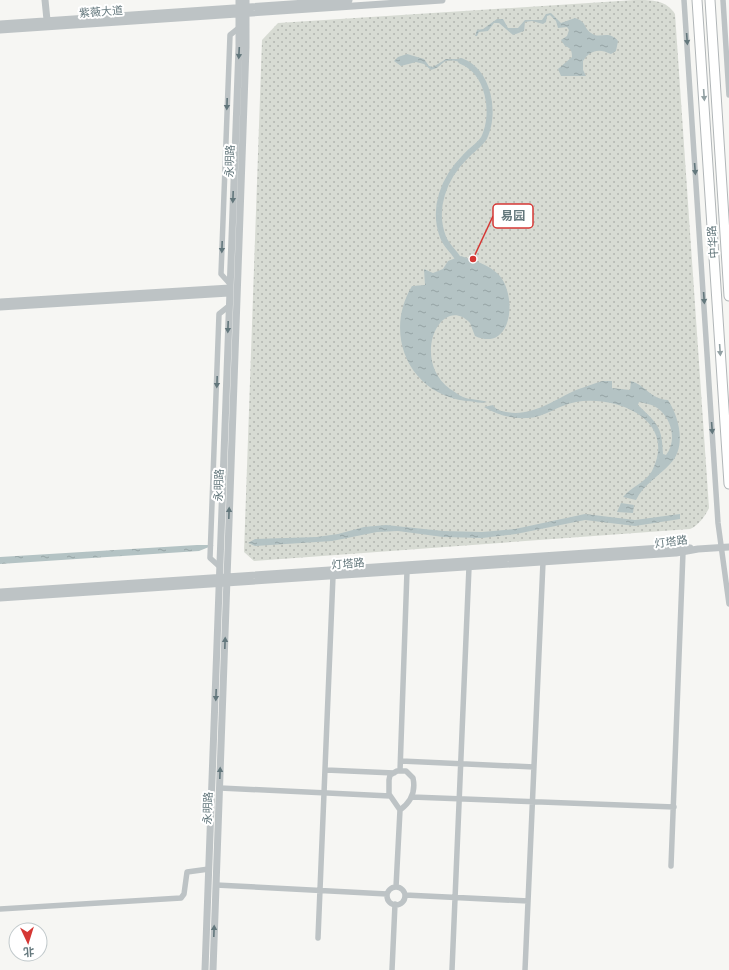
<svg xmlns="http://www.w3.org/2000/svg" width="729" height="970" viewBox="0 0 729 970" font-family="Raleway,'Noto Sans SC',sans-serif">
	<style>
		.park { fill: url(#park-dots) }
		.water { fill: url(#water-ripples); fill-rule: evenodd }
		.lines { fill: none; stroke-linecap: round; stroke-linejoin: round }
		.canal { stroke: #b4c3c4; stroke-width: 6 }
		.trunk-casing { stroke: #b1b6b8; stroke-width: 11 }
		.minor { stroke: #bdc3c5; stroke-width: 5.5 }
		.tertiary { stroke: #bdc3c5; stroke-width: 7 }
		.trunk { stroke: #fff; stroke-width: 9 }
		.oneway { fill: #63777c }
		.oneway2 { fill: #92a0a3 }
		.labels { text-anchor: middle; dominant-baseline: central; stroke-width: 4; stroke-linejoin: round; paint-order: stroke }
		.street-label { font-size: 11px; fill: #63777c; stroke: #fff }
		.leader { fill: none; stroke: #d53734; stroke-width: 1.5 }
		.callout-dot { fill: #d53734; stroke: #fff; stroke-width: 1.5 }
		.callout { fill: #fff; stroke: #d53734; stroke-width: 1.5 }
		.callout-label { font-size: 12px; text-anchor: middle; font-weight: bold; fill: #63777c }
	</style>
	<defs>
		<pattern id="park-dots" width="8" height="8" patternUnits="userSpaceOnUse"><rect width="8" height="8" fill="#d7dbd3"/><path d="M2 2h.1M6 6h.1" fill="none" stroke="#b2b6b0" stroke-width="1.8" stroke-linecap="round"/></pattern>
		<pattern id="water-ripples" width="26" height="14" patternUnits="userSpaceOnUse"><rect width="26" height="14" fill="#b4c3c4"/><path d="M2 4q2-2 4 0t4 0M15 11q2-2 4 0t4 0" fill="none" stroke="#96a3a4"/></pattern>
	</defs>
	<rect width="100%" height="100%" fill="#f6f6f3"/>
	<path class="park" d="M635 0C653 0 666 0 675 14L709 508C706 515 697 527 690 529L254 561 244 552 262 40 278 23Z"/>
	<path class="water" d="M551 13 561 23 575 18C587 22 583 27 591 33 600 40 608 29 618 41L616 51 611 54C599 48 590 50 583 61V70L586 76H561L558 69 572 57C572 51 571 48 565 46L561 40 567 36 569 30 567 27 558 28 556 21 550 15 547 16 546 22 543 24 532 21 525 22 524 31 513 35 499 23H494L488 31 479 32 477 36H475L477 30 483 29 497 19H503L508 28H518L525 20H542L546 14Z
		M407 54 424 59 429 66 433 67 446 59H462L460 62C439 57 446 66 431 70L424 64 416 62 401 66 394 61 398 57Z
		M461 256C475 261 488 264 499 275 518 296 512 353 475 336L470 323C441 293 410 359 450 389 454 391 458 395 463 397 470 400 479 399 487 402 479 404 474 401 466 401 409 394 383 334 412 286L425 285 424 269 433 273 443 269 448 261Z
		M602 381H612V388L630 390 631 381C647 386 650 399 668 400 679 417 687 447 670 464 659 476 643 485 636 500L623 497C631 487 646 482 652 471 678 420 617 395 576 402 558 405 546 417 528 418 511 419 498 415 484 407L493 405C496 410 501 411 506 412 532 417 554 400 576 390 585 387 593 384 602 381ZM639 402C644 403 650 404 654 406 671 415 678 440 666 455L663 454C662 425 657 424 638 405Z
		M621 503 634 505 633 513 617 512Z
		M585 514 635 520 680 514V519L635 526 585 520 516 534 482 538 443 537 398 531 377 532 332 541 255 546 248 543 255 539 317 537 338 534 364 527 386 525 443 531 482 532 515 529Z
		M197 545H214L199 551 0 564V557Z"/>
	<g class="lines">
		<path class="canal" d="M457 257C453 251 446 245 443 237 432 208 444 178 465 157 471 150 479 146 484 138 496 113 489 72 461 61"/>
		<g class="trunk-casing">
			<path id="trunk" d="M697 0 729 484
				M710 0 729 296"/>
		</g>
		<path class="minor" d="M684 0 718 523 729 604
			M723 0 729 95
			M230 284 221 274 230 35 240 27
			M220 567 210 558 219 314 229 306
			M401 761 534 767
			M326 770 394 773
			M400 771 407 571
			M220 788 390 796
			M412 797 674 807
			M671 866 683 552
			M216 885 387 894
			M396 887 400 810 389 794V780L390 775 397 771H406L413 778C416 792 411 802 400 810
			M387 896a9 9 0 1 1 18 0a9 9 0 1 1-18 0Z
			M405 895 528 901
			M0 909 181 898 184 894 187 872 209 869
			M318 938 333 576
			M392 970 395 904
			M452 970 469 567
			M525 970 543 562"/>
		<path class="tertiary" d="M45 0 47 20
			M0 24 349 0
			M0 30 442 0
			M0 302 230 288
			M0 307 229 293
			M0 592 676 547 690 548
			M0 598 676 553 698 549 729 547
			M205 970 239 46V0
			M213 970 246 47V0"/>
		<use href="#trunk" class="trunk"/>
	</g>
	<defs><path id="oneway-solid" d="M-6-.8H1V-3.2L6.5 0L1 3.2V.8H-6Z"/></defs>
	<g class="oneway">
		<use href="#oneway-solid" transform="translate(687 39) rotate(86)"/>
		<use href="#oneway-solid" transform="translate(239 53) rotate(93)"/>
		<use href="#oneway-solid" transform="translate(227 104) rotate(92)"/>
		<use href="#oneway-solid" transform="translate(695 169) rotate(86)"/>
		<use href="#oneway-solid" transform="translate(233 197) rotate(92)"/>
		<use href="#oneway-solid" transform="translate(222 247) rotate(92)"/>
		<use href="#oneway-solid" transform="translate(704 298) rotate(86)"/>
		<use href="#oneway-solid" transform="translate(228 327) rotate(92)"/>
		<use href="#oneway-solid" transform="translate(217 382) rotate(92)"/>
		<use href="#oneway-solid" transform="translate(712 428) rotate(86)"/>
		<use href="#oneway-solid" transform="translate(229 513) rotate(-88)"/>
		<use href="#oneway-solid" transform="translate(225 643) rotate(-88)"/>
		<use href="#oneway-solid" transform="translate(216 695) rotate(92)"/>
		<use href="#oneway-solid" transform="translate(220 773) rotate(-88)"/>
		<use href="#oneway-solid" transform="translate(214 931) rotate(-88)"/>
	</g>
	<g class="oneway2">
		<use href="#oneway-solid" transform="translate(704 95) rotate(86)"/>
		<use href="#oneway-solid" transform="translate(720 350) rotate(86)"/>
	</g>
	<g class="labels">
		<g class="street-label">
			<text transform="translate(101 12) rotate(-4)">紫薇大道</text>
			<text transform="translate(230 161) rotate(-88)">永明路</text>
			<text transform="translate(713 242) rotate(-94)">中华路</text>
			<text transform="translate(219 485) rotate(-88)">永明路</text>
			<text transform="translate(671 542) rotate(-7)">灯塔路</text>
			<text transform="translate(348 564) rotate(-4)">灯塔路</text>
			<text transform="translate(208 808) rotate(-88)">永明路</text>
		</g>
	</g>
	<path class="leader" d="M473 259L493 216"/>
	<circle class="callout-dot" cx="473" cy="259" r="4"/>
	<rect class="callout" x="493" y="204" width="40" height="24" rx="4"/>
	<g class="callout-label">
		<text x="513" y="220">易园</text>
	</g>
	<g transform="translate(28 942) rotate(176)"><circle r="19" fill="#ffffff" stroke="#c1c9cb"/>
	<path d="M0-3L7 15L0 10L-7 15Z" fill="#d53734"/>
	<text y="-6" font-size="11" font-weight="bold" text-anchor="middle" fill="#63777c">北</text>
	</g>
</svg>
